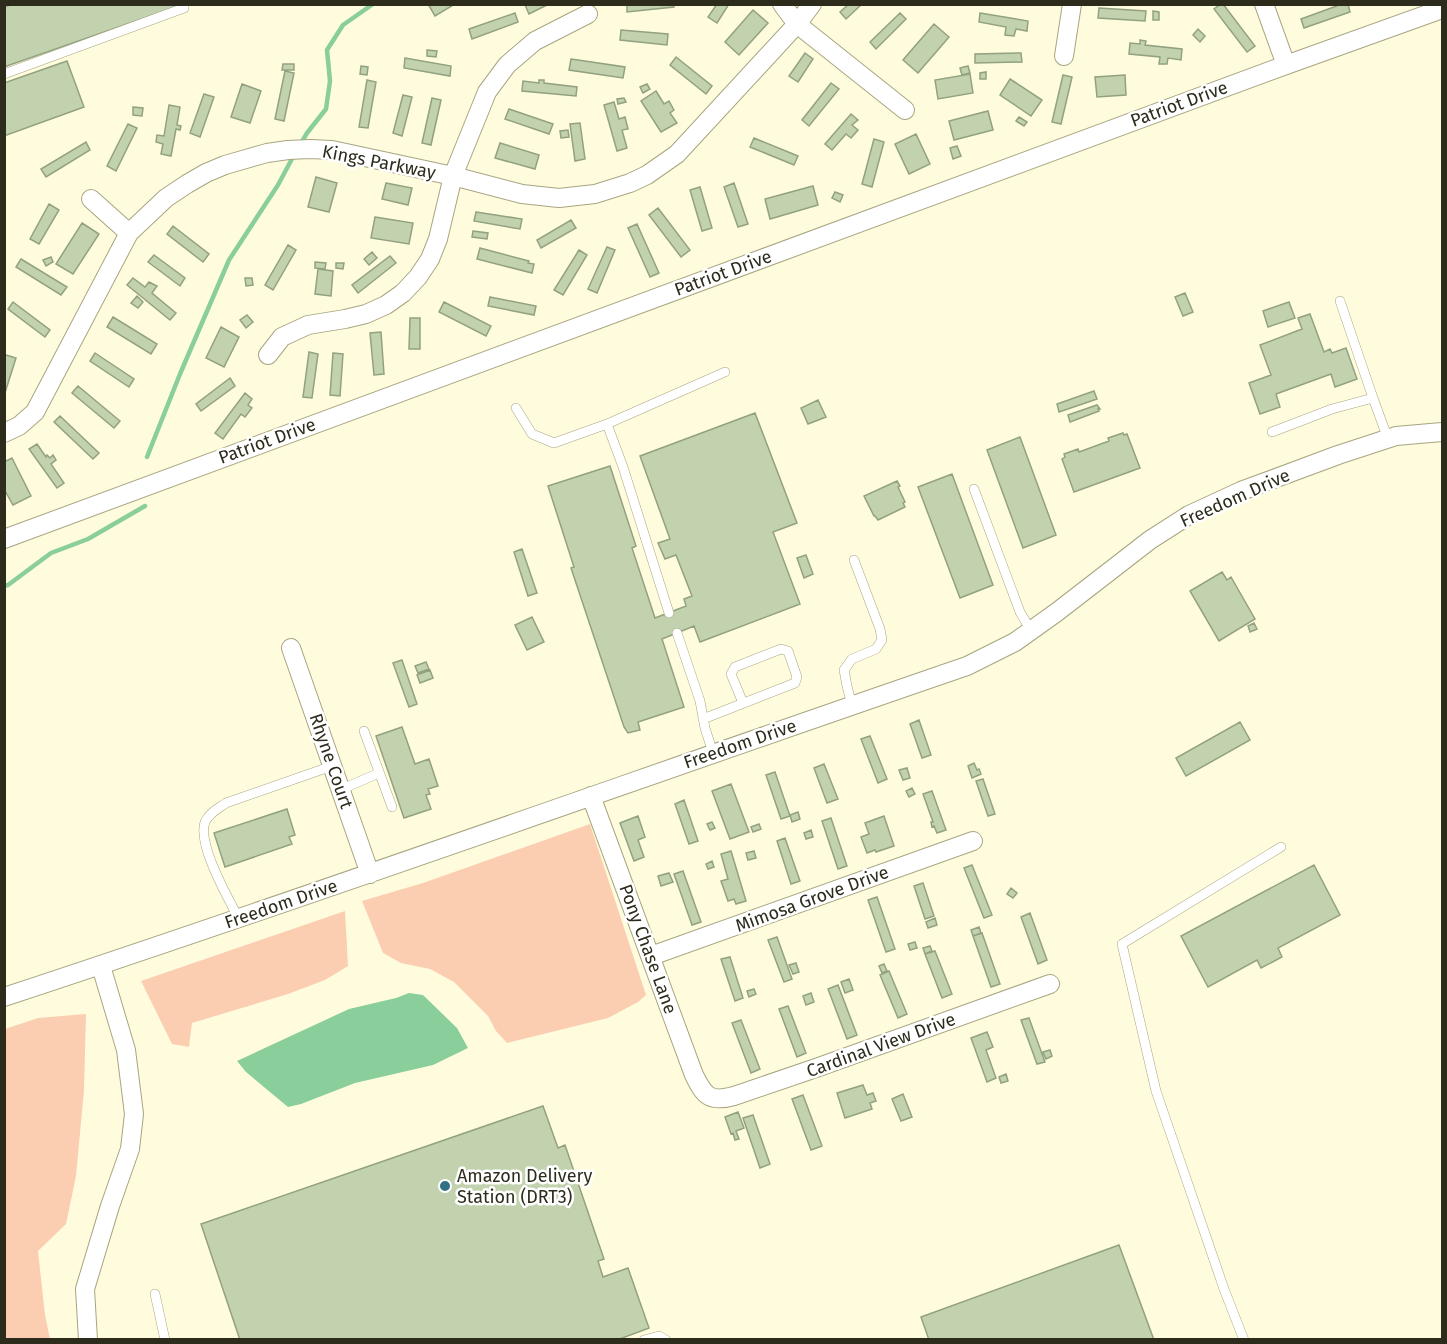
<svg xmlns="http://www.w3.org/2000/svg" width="1447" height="1344" viewBox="0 0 1447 1344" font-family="'Fira Sans',sans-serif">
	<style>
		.green { fill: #fbceb1 }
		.water { fill: #89ce9b }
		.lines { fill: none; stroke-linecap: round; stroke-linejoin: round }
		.stream { stroke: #89ce9b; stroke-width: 4.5 }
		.building { fill: #c2d2af; stroke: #92a180; stroke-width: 1.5 }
		.lane-casing { stroke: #a8a581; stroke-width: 10 }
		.street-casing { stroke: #a8a581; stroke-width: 20 }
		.lane { stroke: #fff; stroke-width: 9 }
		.street { stroke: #fff; stroke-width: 18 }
		.poi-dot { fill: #327086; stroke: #fff; stroke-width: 2 }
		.labels { text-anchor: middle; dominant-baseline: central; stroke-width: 5; stroke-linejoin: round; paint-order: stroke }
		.street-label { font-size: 18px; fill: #2c2b1c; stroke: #fff }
		.poi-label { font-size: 18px; fill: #2c2b1c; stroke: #fff; text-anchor: start }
	</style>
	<rect width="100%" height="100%" fill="#fffcde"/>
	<path class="green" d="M590 824 646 995 638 1002 608 1018 507 1043 496 1031 488 1016 454 982 430 969 401 963 383 953 362 901 423 883Z
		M345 911 348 966 325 980 288 994 192 1023 189 1047 172 1044 141 981Z
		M86 1014 84 1090 76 1176 66 1224 38 1251 45 1315 50 1339H5V1029L38 1018Z"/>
	<path class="water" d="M409 993 423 995 457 1028 468 1048 433 1065 355 1083 301 1104 288 1107 246 1072 237 1061 349 1009 396 998Z"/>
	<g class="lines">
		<path class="stream" d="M300 145 307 133 326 109 330 81 327 50 343 25 373 4
			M147 457 180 374 229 260 278 185 294 155
			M4 586 8 585 51 553 88 539 145 506"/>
	</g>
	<path class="building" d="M13 4H179V6L4 67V7Z
		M428 4H455L435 16Z
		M526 4H549L529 14 525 5Z
		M627 4H674V7L627 12Z
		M717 4H729L717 23 708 17Z
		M849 4H862L846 19 840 12Z
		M1221 4H1223L1255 46 1247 52 1214 9Z
		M1342 4H1348L1350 12 1304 28 1301 19Z
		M1099 8 1146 11 1145 21 1098 18Z
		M753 10 768 23 739 55 725 42Z
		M1153 11 1159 12V20H1153Z
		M515 13 518 22 472 39 469 29Z
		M900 13 906 19 876 49 870 42Z
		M980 13 1028 21 1027 31 1016 29 1014 36 1005 35 1006 27 979 22Z
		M934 24 949 37 918 73 903 60Z
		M1198 29 1205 36 1200 42 1193 35Z
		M621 30 668 34 667 45 620 40Z
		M1140 40 1146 41 1145 45 1182 49 1181 60 1168 58 1167 64H1159L1160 57 1129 54 1130 43 1140 44Z
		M427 50 437 51 436 57 427 56Z
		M805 53 813 59 798 82 789 76Z
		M1021 53 1022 62 975 63V54Z
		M676 57 712 86 706 94 670 65Z
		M405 58 451 66 450 76 404 68Z
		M571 59 625 67 623 78 569 70Z
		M67 61 84 107 4 136V83Z
		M283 64H294V70H282Z
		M361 66 368 67 367 75 360 74Z
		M968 66 970 73 962 75 960 68Z
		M285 71 294 73 284 121 275 119Z
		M986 72V79H980V73Z
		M970 74 973 93 938 99 935 80Z
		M1063 75 1072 77 1061 124 1052 122Z
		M1125 75 1126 95 1097 97 1095 77Z
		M1010 79 1042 100 1031 116 1000 95Z
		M367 80 376 82 368 128 359 127Z
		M539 80H544V83L577 87 576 96 522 91 523 81 539 83Z
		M831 83 839 89 809 126 802 120Z
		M242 84 261 91 250 123 231 117Z
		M647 84 650 89 643 93 640 87Z
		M656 91 664 104 669 101 674 110 670 113 677 123 661 132 641 101Z
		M204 94 214 97 200 137 190 133Z
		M403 95 412 97 402 136 393 133Z
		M432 98 441 100 431 145 422 143Z
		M624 98 626 102 618 104 617 99Z
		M614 102 619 119 625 117 628 129 622 130 627 148 617 151 604 105Z
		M169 105 180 107 177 125 181 126 180 130 176 129 171 156 161 154 163 144 156 142 157 135 164 136Z
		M133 107 143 108 142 116 133 115Z
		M509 109 553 124 549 134 505 119Z
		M988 111 993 130 954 140 949 121Z
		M851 114 858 120 852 125 858 130 851 138 846 134 832 150 825 144Z
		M1019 117 1027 122 1024 126 1016 121Z
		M580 123 585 159 575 161 570 124Z
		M128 124 137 128 116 171 107 166Z
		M568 130 569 137 561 138 560 131Z
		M916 134 930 164 909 174 895 144Z
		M754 138 798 156 794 165 750 147Z
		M874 139 884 142 872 187 862 184Z
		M86 142 90 150 46 177 41 169Z
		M500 143 539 155 535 169 495 158Z
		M957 146 961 156 953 159 950 148Z
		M316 177 337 183 329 212 308 207Z
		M386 183 412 188 408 205 382 199Z
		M734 183 748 224 738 227 724 187Z
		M813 186 818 205 770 219 765 199Z
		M700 187 712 228 702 231 690 190Z
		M835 192 843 195 840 202 832 198Z
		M49 204 59 210 39 244 30 239Z
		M658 208 690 250 681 257 649 215Z
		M476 212 522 219 520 229 474 221Z
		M375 217 413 223 409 244 371 238Z
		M571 220 576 228 541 248 537 240Z
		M82 223 99 234 73 274 56 264Z
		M637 224 659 273 650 277 628 228Z
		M173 226 209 254 203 262 167 234Z
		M473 231 488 233 487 239 472 237Z
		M288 245 296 250 273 290 265 285Z
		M607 247 615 250 597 293 588 289Z
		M480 248 529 261 528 263 534 264 532 273 477 259Z
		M579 250 587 255 563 295 554 290Z
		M372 252 377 258 369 265 364 259Z
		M154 255 185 278 180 286 148 262Z
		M390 256 396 263 358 293 352 285Z
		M51 257 53 262 46 266 43 260Z
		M21 259 67 287 61 295 16 267Z
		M315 262 326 263 325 269 315 268Z
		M336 263H344L343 269 336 268Z
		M318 269 333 271 331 296 315 294Z
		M133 278 145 287 149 282 157 286 152 293 176 313 170 320 127 285Z
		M245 278H252L253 285 246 286Z
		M1185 293 1193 312 1183 316 1175 297Z
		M137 296 143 302 138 308 131 303Z
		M490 297 536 306 534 315 488 306Z
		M13 302 50 330 45 337 8 309Z
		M444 302 491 326 486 336 439 312Z
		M1289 302 1295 318 1268 327 1263 311Z
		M1310 314 1324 352 1330 349 1332 353 1346 348 1357 379 1335 387 1331 374 1276 394 1280 407 1260 414 1249 383 1271 375 1260 345 1302 329 1298 318Z
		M247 315 253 322 246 328 240 320Z
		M113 317 157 344 151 354 107 327Z
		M410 318H420V349H409Z
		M221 327 239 337 224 367 206 358Z
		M381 332 384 374 374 375 370 333Z
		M309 352 318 354 312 398 303 397Z
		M95 353 134 379 129 387 90 361Z
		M333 353 343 354 340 396 330 395Z
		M6 355 16 358 4 396V360Z
		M230 378 235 386 201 411 196 404Z
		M78 386 120 421 114 428 72 393Z
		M1094 391 1097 399 1059 412 1057 404Z
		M245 393 252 399 248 405 252 408 245 417 241 414 223 439 215 433Z
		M818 400 826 417 808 424 801 408Z
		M1097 405 1100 409H1098L1099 411 1070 422 1068 415Z
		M755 413 797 523 773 532 800 604 700 642 694 626 662 639 684 707 638 722 640 730 628 733 624 727 571 568 574 567 548 486 610 466 636 546 632 548 655 618 686 606 684 599 692 596 676 555 665 559 658 543 670 539 640 456Z
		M60 416 99 453 93 459 54 422Z
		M1123 433 1124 435 1127 434 1140 468 1074 492 1062 459 1065 457 1064 454 1078 449 1079 452 1109 441 1108 438Z
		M1020 437 1056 535 1023 548 987 450Z
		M37 444 46 457 47 455 50 458 53 455 56 460 51 464 64 483 57 488 29 449Z
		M12 458 31 496 13 505 4 489V462Z
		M952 474 993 585 960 598 918 487Z
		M897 481 900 486 898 487 905 502 903 503 905 507 878 520 875 516H874L864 496Z
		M522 549 537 593 528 596 514 552Z
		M806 555 813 574 804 578 797 558Z
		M1222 572 1227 580 1231 577 1255 619 1219 641 1190 591Z
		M532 617 544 642 527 650 515 625Z
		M1254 623 1257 629 1250 632 1248 626Z
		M402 660 417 704 409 707 393 663Z
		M426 662 429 669 418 673 415 666Z
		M430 670 433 678 420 683 417 675Z
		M919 720 931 755 922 758 910 724Z
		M1240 722 1250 740 1186 776 1176 758Z
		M402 727 415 764 429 759 438 786 428 789 430 794 426 795 431 809 404 818 376 736Z
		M870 736 887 779 878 783 861 739Z
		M974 763 977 770 979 769 981 774 972 778 968 766Z
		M824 764 838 799 827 803 814 768Z
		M907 768 910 778 903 780 899 770Z
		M775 772 790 816 781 819 766 775Z
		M983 779 995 814 988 816 976 781Z
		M731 784 749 832 730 839 712 791Z
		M912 788 915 794 909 797 906 791Z
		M932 791 946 830 937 833 934 826 932 827 931 822H933L923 794Z
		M684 800 698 841 689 844 675 804Z
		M287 809 295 835 289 837 292 844 225 867 214 833Z
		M798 812 800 819 792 822 790 815Z
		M638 816 645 837 638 840 644 857 634 861 620 823Z
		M884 816 894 846 876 852 875 850 867 853 861 837 869 834 865 823Z
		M831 818 847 866 838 869 822 821Z
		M712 822 715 828 710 830 707 824Z
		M759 824 761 829 753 832 751 827Z
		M811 830 813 837 806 839 804 833Z
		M785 838 800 881 791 884 777 841Z
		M731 851 746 901 736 904 734 899 728 901 721 881 728 879 721 854Z
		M754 851 756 858 748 860 746 853Z
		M712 861 714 867 708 869 706 864Z
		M972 865 992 915 984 918 964 868Z
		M1314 865 1340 915 1278 948 1282 957 1261 968 1257 960 1208 987 1181 936Z
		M683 871 701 922 692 925 674 874Z
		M669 873 673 882 661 886 658 876Z
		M923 883 934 916 925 919 914 886Z
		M1011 888 1017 893 1013 898 1007 894Z
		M877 897 895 949 886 952 868 900Z
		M1030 913 1047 960 1038 964 1021 917Z
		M935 918 937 925 928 928 926 922Z
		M979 927 981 933 973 936 971 930Z
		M982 933 1000 984 991 987 973 936Z
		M777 937 792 979 784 982 768 940Z
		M915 942 917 948 910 950 908 944Z
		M930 946 932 951 925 954 923 948Z
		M935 951 952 994 942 998 925 954Z
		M730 957 743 998 735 1001 721 959Z
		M796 963 799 972 793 974 789 965Z
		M884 964 887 971 882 973 879 966Z
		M889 971 907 1014 898 1018 880 975Z
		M849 979 853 990 845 993 841 982Z
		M838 985 857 1035 847 1039 828 989Z
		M754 989 756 994 749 997 747 991Z
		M811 993 814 1002 806 1005 803 996Z
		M788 1006 806 1053 797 1057 779 1009Z
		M1029 1018 1045 1062 1037 1064 1021 1020Z
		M741 1020 760 1069 751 1073 732 1023Z
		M987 1032 993 1047 986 1050 996 1078 987 1082 971 1038Z
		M1050 1050 1052 1056 1046 1059 1043 1052Z
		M1006 1074 1008 1081 1001 1083 999 1077Z
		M863 1085 867 1095 873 1093 876 1101 870 1103 872 1109 845 1118 837 1093Z
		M903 1094 912 1117 901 1121 892 1099Z
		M803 1095 822 1146 811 1150 792 1099Z
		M543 1106 558 1148 565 1145 604 1259 598 1261 603 1277 628 1268 649 1328 617 1340H240L201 1224Z
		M738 1112 744 1128 736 1131 739 1139 735 1140 733 1133 731 1134 725 1117Z
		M753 1115 770 1164 760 1168 743 1118Z
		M1119 1245 1154 1340H929L921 1317Z"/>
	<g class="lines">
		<g class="lane-casing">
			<path id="lane" d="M4 74 184 8V4
				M1340 301 1373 398
				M516 408 532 434 554 443 607 424 725 372
				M607 424 623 467 669 613
				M1272 432 1332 409 1373 398 1388 439
				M974 489 1020 612 1031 631
				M677 633 700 701 705 728 713 753
				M852 706 847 686 844 670 852 659 876 649 882 640 880 629 854 560
				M703 719 795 683 797 677 788 651 781 649 735 667 731 674 743 703
				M364 731 392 807
				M340 790 379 773
				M239 919C228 898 197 844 205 822 209 813 219 808 226 803L332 766
				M155 1294 165 1340
				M644 1340 659 1336 666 1340
				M1244 1340 1224 1289 1156 1091 1122 944 1281 847"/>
		</g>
		<g class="street-casing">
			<path id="street" d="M782 4 797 24 905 110
				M1264 4 1286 65
				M1064 56 1072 4
				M91 199 129 233
				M268 355 282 337 308 325 345 319 366 314 386 305 403 293 418 277 430 259 438 239 453 176 487 92 507 65 535 41 588 14
				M4 433 19 426 35 412 129 233 166 198 187 184 206 173 225 165 267 153 288 150 310 149 332 150 453 176 522 194 559 198 595 194 630 183 647 175 677 154 797 24 812 4
				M4 539 1286 65 1442 9
				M291 648 370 874
				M591 796 694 1075C704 1095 709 1103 734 1096L816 1068 1050 984
				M651 956 973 841
				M4 997C327 891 646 776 967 666L1015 642 1057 612 1150 540 1189 515 1241 491 1338 455 1396 436 1442 432
				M88 1340 85 1289 110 1206 130 1149 134 1114 126 1050 101 966"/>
		</g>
		<use href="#lane" class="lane"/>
		<use href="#street" class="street"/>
	</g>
	<circle class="poi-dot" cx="445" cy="1186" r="6"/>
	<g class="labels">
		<g class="street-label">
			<text transform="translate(1179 104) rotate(-20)">Patriot Drive</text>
			<text transform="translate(379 162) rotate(11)">Kings Parkway</text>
			<text transform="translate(723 273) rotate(-20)">Patriot Drive</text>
			<text transform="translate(267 441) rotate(-20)">Patriot Drive</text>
			<text transform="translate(1235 498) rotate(-24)">Freedom Drive</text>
			<text transform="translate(740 744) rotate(-19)">Freedom Drive</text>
			<text transform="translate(331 761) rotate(71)">Rhyne Court</text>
			<text transform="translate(812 899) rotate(-20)">Mimosa Grove Drive</text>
			<text transform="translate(281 904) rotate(-19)">Freedom Drive</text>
			<text transform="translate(648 949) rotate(70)">Pony Chase Lane</text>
			<text transform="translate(881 1045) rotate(-20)">Cardinal View Drive</text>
		</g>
		<g class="poi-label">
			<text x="457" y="1176">Amazon Delivery<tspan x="457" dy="21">Station (DRT3)</tspan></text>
		</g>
	</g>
	<rect width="1447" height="1344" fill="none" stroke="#2c2b1c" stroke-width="12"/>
</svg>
